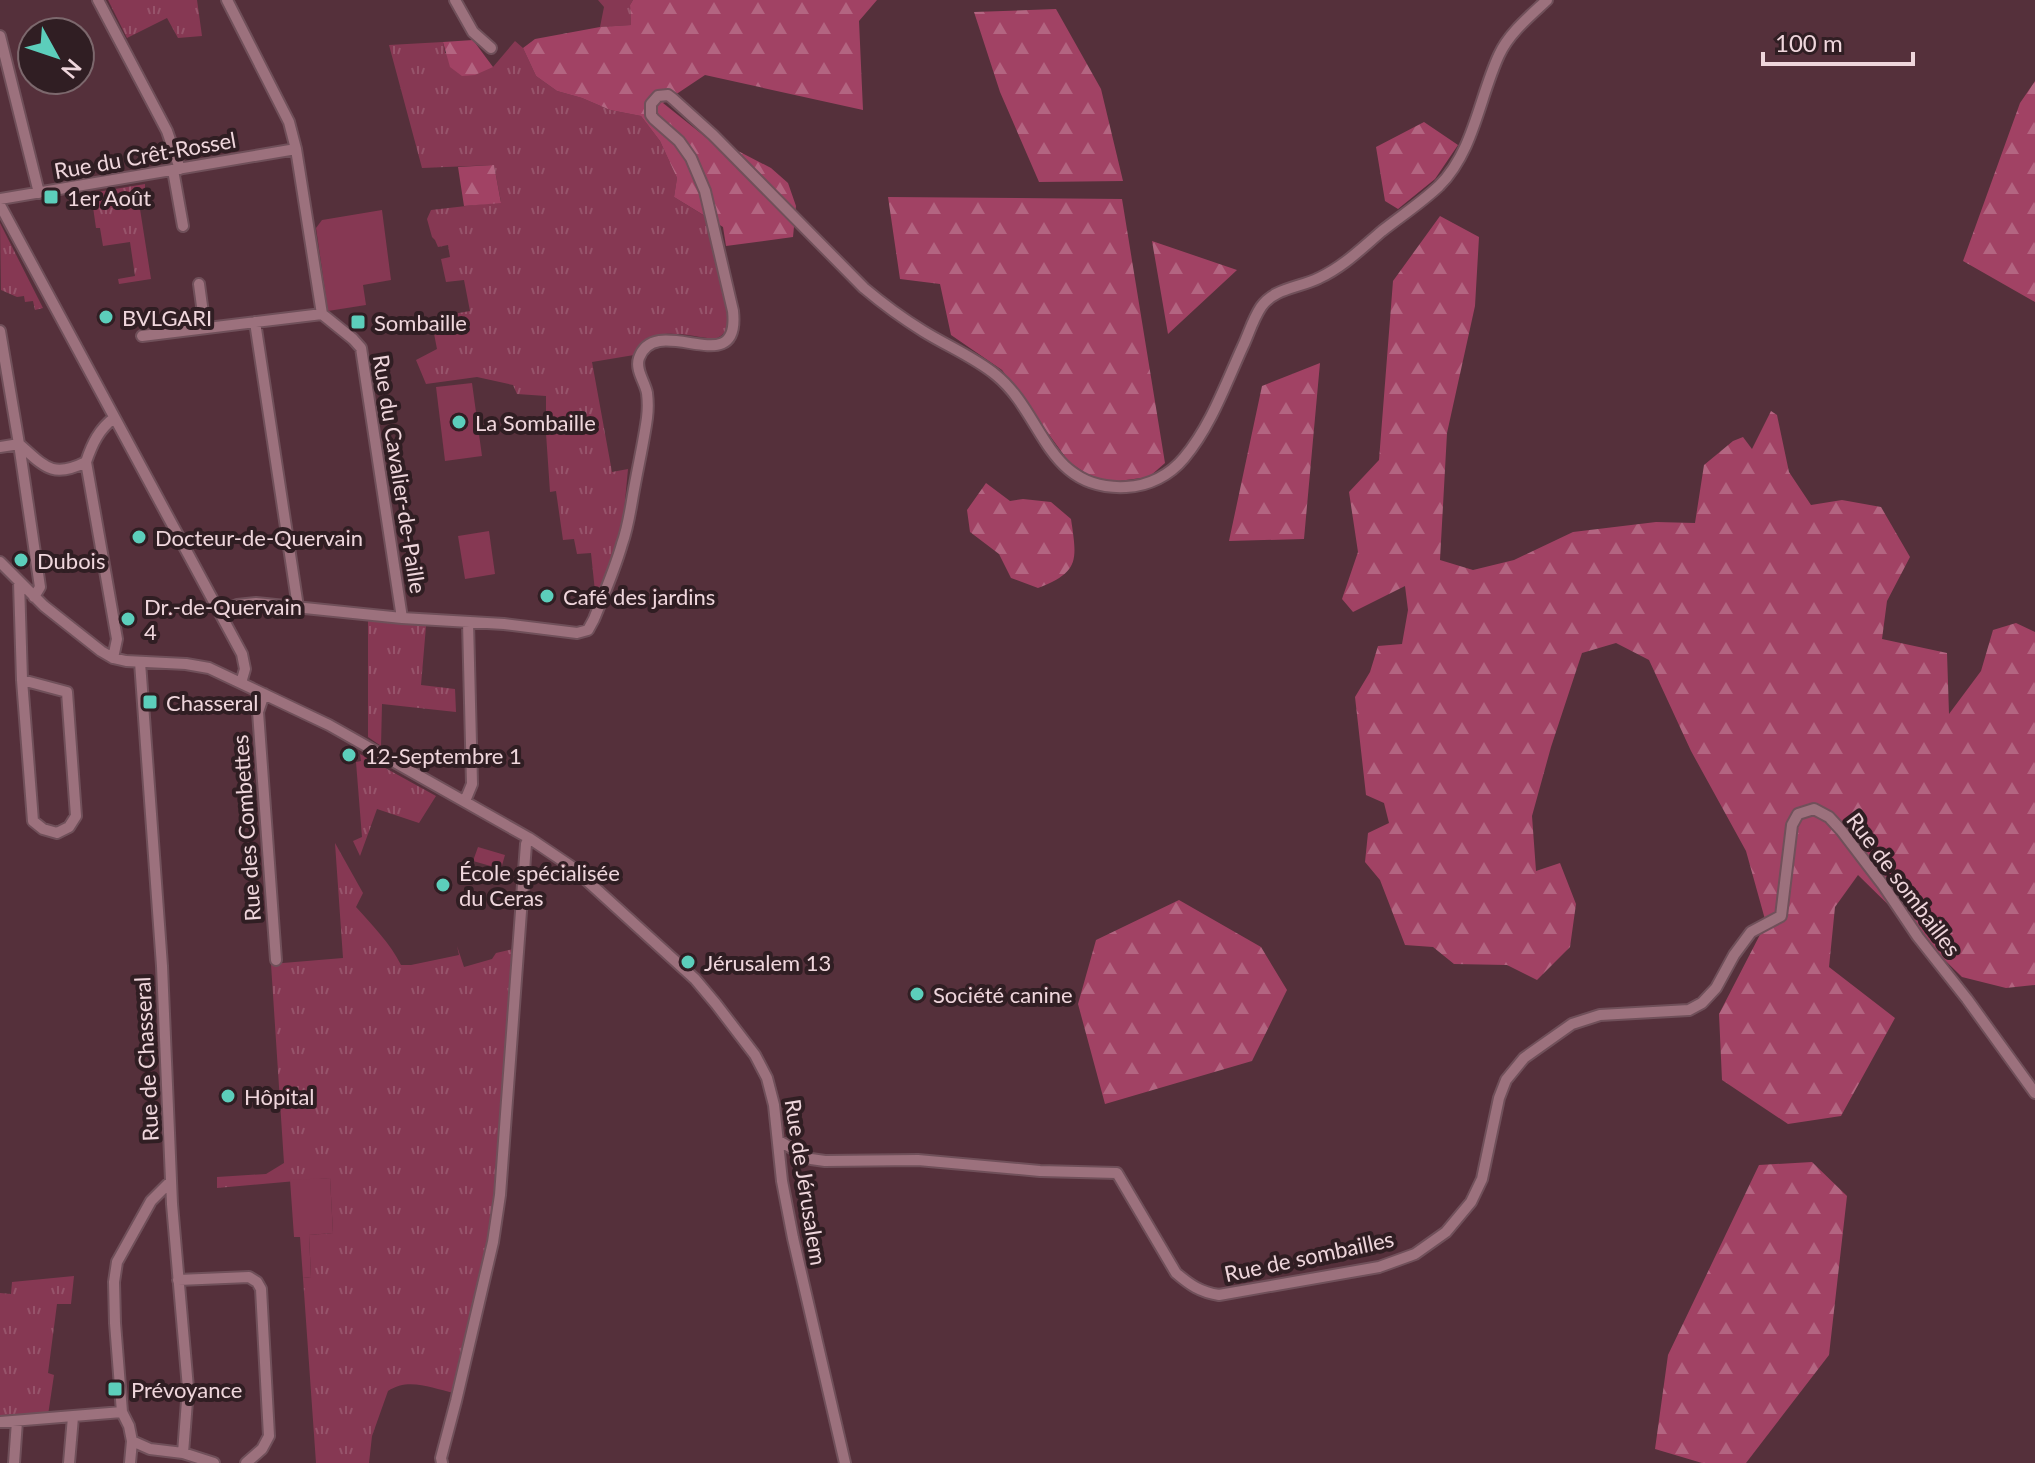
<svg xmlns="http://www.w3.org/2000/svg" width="2035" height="1463" viewBox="0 0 2035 1463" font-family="Lato,sans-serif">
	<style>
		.grass { fill: url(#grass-tufts) }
		.forest { fill: url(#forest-firs) }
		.green { fill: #863853 }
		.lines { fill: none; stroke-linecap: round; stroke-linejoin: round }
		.minor-casing { stroke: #70505a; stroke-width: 14 }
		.minor { stroke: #9c717d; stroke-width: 10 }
		.poi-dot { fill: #5ccebb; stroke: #301e23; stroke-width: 3 }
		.labels { text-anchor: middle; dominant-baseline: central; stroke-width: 8; stroke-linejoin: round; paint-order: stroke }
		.street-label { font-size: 22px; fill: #efd6dc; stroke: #301e23 }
		.poi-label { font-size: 22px; fill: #efd6dc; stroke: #301e23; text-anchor: start }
	</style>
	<defs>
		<pattern id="grass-tufts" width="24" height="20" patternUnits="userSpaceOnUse" patternTransform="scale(2)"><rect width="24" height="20" fill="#863853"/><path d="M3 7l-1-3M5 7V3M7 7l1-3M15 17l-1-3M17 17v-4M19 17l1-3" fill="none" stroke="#97546b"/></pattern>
		<pattern id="forest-firs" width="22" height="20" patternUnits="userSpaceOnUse" patternTransform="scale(2)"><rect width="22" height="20" fill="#a14264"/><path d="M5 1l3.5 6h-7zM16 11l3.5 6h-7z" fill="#b36581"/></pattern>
	</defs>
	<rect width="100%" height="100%" fill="#55303b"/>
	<path class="grass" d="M108 0H197L202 36 178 38 167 18 127 38Z
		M598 0H633L630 5 631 25 600 27 604 7Z
		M515 41 523 48 536 76 557 91 582 98 610 110 641 116 660 141 677 178 674 197 708 218 729 319C727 329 725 336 714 339 688 336 645 323 634 355L592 362 612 472 628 469 622 533 596 601 591 553 577 554 574 539 563 540 556 491 550 492 546 433V396L517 394 513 385 477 377 426 384 416 360 437 349 431 318 470 311 464 280 446 282 441 259 450 257 448 245 438 247 435 240 432 237 427 219 431 210 501 202 494 165 422 168 389 45 443 42 445 53 493 67Z
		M145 184V188L137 190 151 279 119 284 118 279 135 276 130 242 103 246 100 228H96L91 193Z
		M0 223 43 308 35 310 33 301 25 302 24 296 17 297 1 290Z
		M368 620 426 626 421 685 455 689 456 712 382 704 381 746 368 737Z
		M360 754 436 796 419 823 377 809 360 856 353 841 362 837 356 762 361 761Z
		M335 843 363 893 356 907C373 926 390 943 401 965H411L459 955 457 946 464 967 492 959 496 953 513 949 515 955 495 1217 454 1393C432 1388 408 1377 388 1391L372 1436 369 1463H316L303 1278 311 1277 309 1235 333 1233 330 1178 217 1188V1177L266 1174 284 1163 271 964 343 958Z
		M74 1276 71 1304H57L48 1373 54 1375 48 1415 0 1418V1293L11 1294 12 1282Z"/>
	<path class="forest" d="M633 0H877L859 21 863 110 705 75 663 103 708 139 740 152 771 168 788 183 796 206 793 237 726 246 723 227 674 197 677 178 660 141 641 116 610 110 582 98 557 91 536 76 523 48 535 39 600 27 631 25 630 5Z
		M1056 9 1101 89 1123 181 1039 182 1000 92 974 12Z
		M473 40 493 67 475 75 462 76 450 67 443 42Z
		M2035 81V302L1963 261 2020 103Z
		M1424 122 1458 145 1435 179 1398 209 1385 201 1376 147Z
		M494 165 501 203 464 206 458 167Z
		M888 197 1122 199 1165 463 1149 477 1111 482 1090 476 1069 462 1002 370 951 335 940 284 900 279Z
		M1440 216 1479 237 1475 306 1447 433 1440 560 1473 570 1514 560 1573 532 1656 522 1695 523 1704 465 1733 441 1743 437 1752 449 1771 411 1777 415 1789 472 1811 505 1842 500 1881 507 1910 557 1887 601 1882 639 1947 653 1949 714 1981 671 1993 630 2016 623 2035 632V985L2006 988 1962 977 1858 875 1835 907 1829 967 1895 1018 1841 1116 1788 1124 1722 1080 1719 1014 1766 923 1746 851 1691 751 1649 660 1616 643 1582 653 1551 747 1532 816 1536 871 1560 863 1576 904 1570 947 1537 980 1507 965 1454 964 1433 947 1405 945 1380 880 1365 862 1368 833 1389 823 1384 803 1366 795 1355 697 1370 672 1378 646 1402 644 1408 610 1405 586 1353 612 1342 599 1358 552 1349 492 1379 460 1393 281Z
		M1152 241 1237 270 1168 334Z
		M1320 363 1304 539 1229 541 1262 386Z
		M986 483 1010 501 1023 499 1051 502 1071 519C1077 560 1080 572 1038 588L1011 578 999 554 970 532 967 510Z
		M1179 900 1261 947 1287 990 1252 1061 1105 1104 1078 1004 1096 940Z
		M1812 1162 1847 1196 1829 1355 1746 1463H1702L1655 1449 1668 1355 1759 1165Z"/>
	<path class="green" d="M382 210 391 280 363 285 366 305 328 311 316 228 322 220Z
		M472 383 482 456 445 461 436 387Z
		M489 531 495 574 465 579 458 536Z
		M478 847 505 855 501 869 473 861Z
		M330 1178 333 1233 309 1235 311 1277 303 1278 300 1237H294L290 1180Z"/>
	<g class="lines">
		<g class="minor-casing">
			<path id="minor" d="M98 0 167 131 180 169
				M227 0 289 122 296 149 322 314 353 339 361 348 402 618
				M455 0 473 32 491 48
				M0 36 39 193
				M173 170 183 226
				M0 199 296 149
				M0 205 242 654 245 669 241 683
				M199 284 205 328
				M255 322 298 607
				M0 331 19 444 40 587 34 597
				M142 336 322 314
				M19 444C44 466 52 479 86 462
				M0 447 19 444
				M0 562 44 606 101 651 113 658 126 661 186 664 209 668 329 725 529 838 572 867 695 979 716 1004 755 1055 767 1078 774 1105 782 1181 793 1238 845 1463
				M19 582 22 680 33 821 43 829 57 833 69 827 76 816 67 692 22 680
				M220 613 237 605 256 603 402 618 504 624 577 633 588 630 594 619C604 594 615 569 622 544 629 525 631 504 635 484 639 462 644 440 647 418 648 410 648 401 647 393 645 382 635 370 639 358 656 310 741 384 733 311L705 191 691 158 679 141 654 119 651 115V104L658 96 668 95 672 98 713 135 864 288C883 304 902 318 923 331 947 346 974 357 996 375 1044 414 1046 491 1126 487 1149 486 1170 475 1184 458 1211 426 1226 383 1243 346 1249 333 1253 319 1261 307 1274 288 1299 288 1319 278 1343 267 1362 248 1382 231 1401 216 1421 203 1439 186 1474 151 1479 98 1499 55 1509 33 1530 16 1547 0
				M113 658 117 639 86 462C92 444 99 429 114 418
				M140 662 162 966 172 1204 188 1388 183 1453
				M264 694 258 712 276 960
				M465 801 472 784 468 622
				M779 1141 811 1159 825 1161 918 1160 1040 1171 1117 1173 1176 1273C1190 1285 1200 1292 1219 1295L1379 1267 1415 1254 1446 1232 1471 1202 1482 1179 1499 1098 1506 1080 1524 1058 1572 1024 1600 1015 1689 1010 1702 1003 1716 988 1734 955 1751 932 1781 916 1792 825 1798 814 1814 809 1829 817 1841 830 1883 885 1918 937 1967 999 2035 1093
				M178 1280 249 1277 257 1282 261 1289 269 1436 262 1449 246 1463
				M0 1422 122 1412
				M132 1441 150 1449 183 1453 214 1463
				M14 1463 17 1421
				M69 1463 73 1417
				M130 1463 132 1441 129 1426 122 1412 115 1323 114 1282 117 1262 151 1201 171 1181
				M442 1463 441 1458 456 1401 493 1242 500 1195 526 844 529 838"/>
		</g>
		<use href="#minor" class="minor"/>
	</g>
	<g class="poi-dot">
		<rect x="43" y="189" width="16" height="16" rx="4"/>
		<circle cx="106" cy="317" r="8"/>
		<rect x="350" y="314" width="16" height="16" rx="4"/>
		<circle cx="459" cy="422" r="8"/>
		<circle cx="139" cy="537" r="8"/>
		<circle cx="21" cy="560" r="8"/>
		<circle cx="547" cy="596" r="8"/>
		<circle cx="128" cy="619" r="8"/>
		<rect x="142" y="694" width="16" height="16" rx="4"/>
		<circle cx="349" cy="755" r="8"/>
		<circle cx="443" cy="885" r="8"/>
		<circle cx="688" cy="962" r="8"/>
		<circle cx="917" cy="994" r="8"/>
		<circle cx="228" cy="1096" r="8"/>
		<rect x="107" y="1381" width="16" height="16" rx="4"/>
	</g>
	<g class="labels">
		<g class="street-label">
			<text transform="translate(145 155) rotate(-10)">Rue du Crêt-Rossel</text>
			<text transform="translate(400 474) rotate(81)">Rue du Cavalier-de-Paille</text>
			<text transform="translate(246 828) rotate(-94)">Rue des Combettes</text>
			<text transform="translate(1904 884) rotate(53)">Rue de sombailles</text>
			<text transform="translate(146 1059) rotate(-93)">Rue de Chasseral</text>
			<text transform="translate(806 1182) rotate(81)">Rue de Jérusalem</text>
			<text transform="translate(1309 1256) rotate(-12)">Rue de sombailles</text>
		</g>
		<g class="poi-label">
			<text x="67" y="197">1er Août</text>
			<text x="122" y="317">BVLGARI</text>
			<text x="374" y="322">Sombaille</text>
			<text x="475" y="422">La Sombaille</text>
			<text x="155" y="537">Docteur-de-Quervain</text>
			<text x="37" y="560">Dubois</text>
			<text x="563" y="596">Café des jardins</text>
			<text x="144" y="606">Dr.-de-Quervain<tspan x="144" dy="25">4</tspan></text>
			<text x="166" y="702">Chasseral</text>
			<text x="365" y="755">12-Septembre 1</text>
			<text x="459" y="872">École spécialisée<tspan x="459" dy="25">du Ceras</tspan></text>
			<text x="704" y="962">Jérusalem 13</text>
			<text x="933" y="994">Société canine</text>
			<text x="244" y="1096">Hôpital</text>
			<text x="131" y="1389">Prévoyance</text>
		</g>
	</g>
	<g transform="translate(56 56) rotate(130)"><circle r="38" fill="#301e23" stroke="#7c686d" stroke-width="2"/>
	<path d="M0-6L14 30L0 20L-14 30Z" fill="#5ccebb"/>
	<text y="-12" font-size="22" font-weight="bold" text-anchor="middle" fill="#efd6dc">N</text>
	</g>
	<path d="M1763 52v12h150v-12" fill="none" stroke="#efd6dc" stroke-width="4"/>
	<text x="1775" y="52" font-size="24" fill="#efd6dc" stroke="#301e23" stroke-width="6" paint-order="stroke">100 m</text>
</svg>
